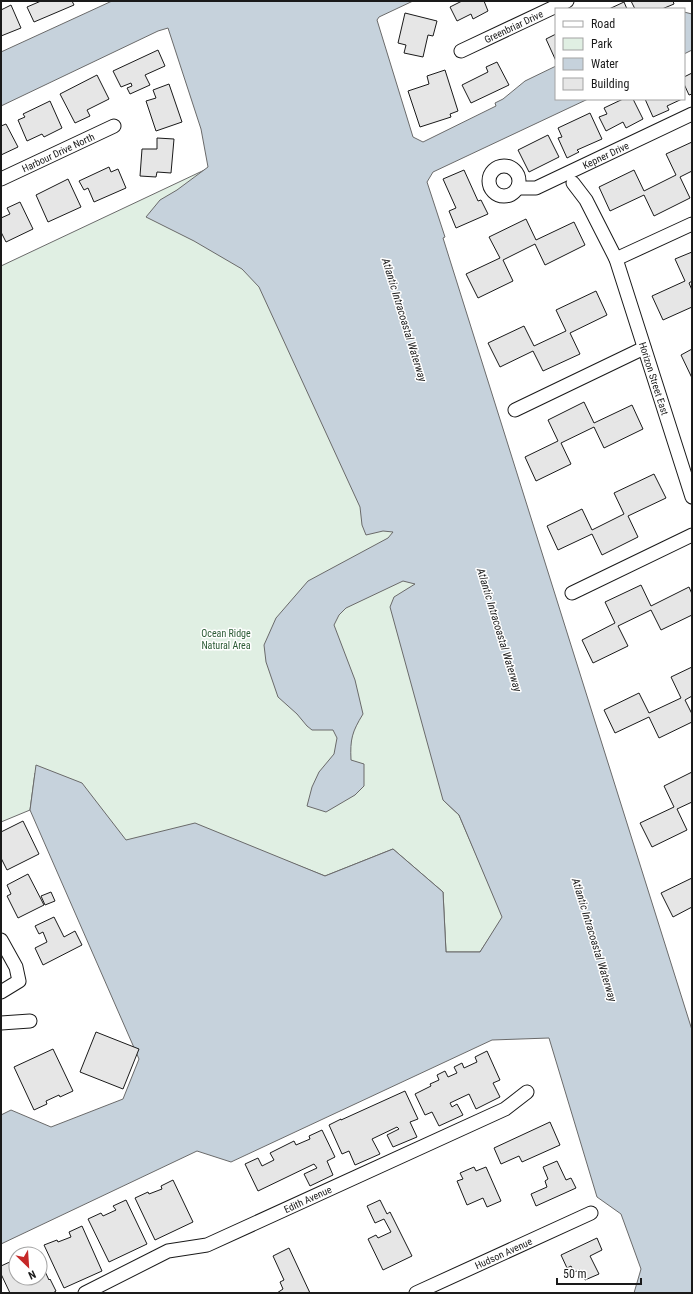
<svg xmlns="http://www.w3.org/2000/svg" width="693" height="1294" viewBox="0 0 693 1294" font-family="'Roboto Condensed',sans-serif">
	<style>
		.green { fill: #e0efe3; stroke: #6a6a6a }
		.water { fill: #c6d2dc; stroke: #6a6a6a }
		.building { fill: #e6e6e6; stroke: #1a1a1a }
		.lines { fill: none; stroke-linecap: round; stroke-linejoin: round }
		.minor-casing { stroke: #1a1a1a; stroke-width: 15 }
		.minor { stroke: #fff; stroke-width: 13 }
		.labels { text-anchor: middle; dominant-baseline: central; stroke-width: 3; stroke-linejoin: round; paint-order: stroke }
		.street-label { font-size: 10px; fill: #1a1a1a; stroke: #fff }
		.park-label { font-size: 10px; fill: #2b5a34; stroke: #fff }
		.water-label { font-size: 11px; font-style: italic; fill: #1a1a1a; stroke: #fff }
	</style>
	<rect width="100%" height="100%" fill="#fff"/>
	<path class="green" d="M285 132 507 757 443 800 459 815 503 917 480 952H446L443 892 393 849 325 876 287 861 115 942 35 773 30 810 1 822V266Z"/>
	<path class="water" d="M112 1H413L379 17 377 20 413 137 423 142 496 106 495 103 503 99 525 81 556 66V99H588L433 172 427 182 445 237 443 238 692 1030V1293H634L641 1269 621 1214 597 1197 549 1038 492 1040 231 1162 197 1151 1 1244V1115L11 1110 51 1127 123 1099 139 1059 30 810 36 765 82 783 126 840 195 823 325 876 393 849 443 892 446 952H480L502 917 459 815 443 800 390 607 394 597 415 584 403 581 346 608 339 615 334 625 355 680 363 714C352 732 350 739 351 760L364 764V786L355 795 326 812 307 806 312 787 319 772 334 754 337 738 333 730H312L307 726 297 714 278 697 266 662 264 645 276 618 308 581 388 538 393 532 383 531 366 535 362 525 360 507 259 287 242 269 194 241 146 217 160 200 177 190 208 167 201 129 168 28 158 31 1 106V52Z
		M684 12 692 14V50L684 54Z"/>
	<path class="building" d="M41 1H72L74 5 34 22 27 7Z
		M462 1H484L488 11 473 19 471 14 457 21 450 7Z
		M631 1H673L674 4 662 9H635Z
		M624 2 627 9H609Z
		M11 5 21 28 1 36V10Z
		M405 13 437 21 433 36 428 35 423 57 404 53 406 45 398 43Z
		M556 34V61L546 39Z
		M158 50 165 66 145 75 150 85 130 94 127 88 132 86 131 83 121 87 113 71Z
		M497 62 509 85 471 103 462 85 488 72 486 67Z
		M445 70 458 111 450 114 451 117 420 127 408 91 429 84 427 76Z
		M692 73V94L689 95 684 84V77Z
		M97 75 109 99 87 110 90 116 75 123 60 94Z
		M169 84 182 122 156 131 146 101 156 98 153 90Z
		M623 99H633L643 119 626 128 623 122 606 131 599 117 607 114 604 108Z
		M645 99H682L667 106 669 110 653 117Z
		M50 101 62 128 44 137 42 134 27 141 18 120 25 117 23 114Z
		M590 113 602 139 577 150 579 152 567 158 558 138 562 137 558 128Z
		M6 124 18 147 1 155V126Z
		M548 135 559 157 529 172 518 150Z
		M157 138 174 139 171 173 157 172 156 177 140 176 142 149H157Z
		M692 142V171L680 177 690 198 654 216 644 195 610 211 599 187 634 170 644 191 676 175 666 154Z
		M109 167 111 172 118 169 126 188 94 202 88 188 84 190 79 181Z
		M464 170 478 201 481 200 488 214 456 228 449 211 456 208 443 179Z
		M68 179 81 207 48 222 36 195Z
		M20 202 33 229 6 242 1 232V218L10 214 7 208Z
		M526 219 536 240 574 222 585 245 545 265 535 244 503 260 513 281 478 298 466 274 500 258 489 237Z
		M692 252V281L689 283 692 290V307L663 320 652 296 685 281 675 259Z
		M596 291 607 315 570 333 580 354 543 371 533 351 500 367 488 343 524 326 534 346 566 331 556 310Z
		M692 349V378L681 355Z
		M584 402 594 423 632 405 643 429 604 448 594 427 561 443 571 464 536 481 525 457 558 441 548 420Z
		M654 474 666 498 628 516 638 537 602 555 592 534 558 550 547 526 582 509 592 530 624 514 614 493Z
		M641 585 651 606 689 587 692 594V615L661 630 651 610 618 626 628 646 593 663 582 640 615 623 605 602Z
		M692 667V696L685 700 692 714V722L659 738 649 717 615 733 604 710 639 693 649 713 681 698 671 677Z
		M692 772V802L677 809 687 830 652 847 640 823 674 807 664 786Z
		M23 821 39 854 7 870 1 858V832Z
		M28 874 44 905 18 918 7 896 11 894 7 885Z
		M692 878V907L673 917 661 893Z
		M51 892 55 901 45 905 41 896Z
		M54 917 64 937 75 931 82 945 43 965 35 948 47 942 43 932 39 934 35 926Z
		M96 1032 139 1049 123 1089 80 1072Z
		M53 1049 73 1091 60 1097 59 1095 46 1101 47 1104 34 1110 14 1067Z
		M487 1051 500 1080 493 1083 500 1097 476 1109 469 1094 450 1103 452 1107 457 1104 463 1115 439 1126 432 1112 425 1115 415 1094 431 1086 430 1084 439 1080 437 1075 445 1071 448 1077 457 1073 454 1067 462 1063 464 1068 477 1062 475 1057Z
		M405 1091 418 1119 410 1122 417 1137 393 1147 387 1135 399 1129 397 1127 372 1139 380 1154 355 1165 349 1151 342 1154 329 1125 341 1119V1120Z
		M550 1122 560 1145 522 1162 519 1156 501 1164 494 1148Z
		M322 1130 335 1157 327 1161 333 1175 310 1186 304 1174 317 1168 314 1164 258 1191 245 1164 258 1158 262 1166 274 1160 270 1153 294 1141 296 1145 310 1139 309 1136Z
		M557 1161 566 1180 571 1178 576 1188 536 1206 531 1194 547 1187 545 1181 548 1179 543 1167Z
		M474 1167 476 1171 486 1167 501 1201 487 1207 483 1198 467 1205 457 1181 463 1179 460 1173Z
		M173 1180 193 1222 155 1240 135 1198 148 1192 149 1194 162 1189 161 1186Z
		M126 1200 147 1244 109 1262 88 1219 101 1213 103 1216 116 1210 113 1206Z
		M380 1200 387 1214 390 1212 412 1256 383 1270 368 1239 376 1235 378 1238 391 1232 384 1219 375 1223 367 1206Z
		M82 1226 102 1271 64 1288 44 1245 57 1240 58 1242 71 1237 69 1232Z
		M597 1238 602 1250 590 1256 599 1274 585 1280 580 1270 574 1272 571 1266 567 1268 561 1255Z
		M289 1248 310 1293H277L283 1289 280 1282 284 1280 273 1256Z
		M16 1257V1278H40V1261L49 1280 50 1279 56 1291 53 1293H10L1 1274V1266L14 1260 13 1259Z"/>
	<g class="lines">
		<g class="minor-casing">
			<g id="minor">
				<path id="s1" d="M461 51 567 1"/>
				<circle cx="504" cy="181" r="15"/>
				<path id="s2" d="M1 179 114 126"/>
				<path id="s3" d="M573 183 586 200 616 259 692 497"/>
				<path id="s4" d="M518 188H536L692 114"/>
				<path d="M616 259 692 224"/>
				<path d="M515 410 644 348"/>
				<path d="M572 593 692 535"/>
				<path d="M1 940 16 967 19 981 1 992"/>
				<path d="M1 1023 30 1021"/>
				<path id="s5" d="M85 1293 168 1251 207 1245 505 1109 527 1092"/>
				<path id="s6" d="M416 1293 591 1213"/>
			</g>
		</g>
		<use href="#minor" class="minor"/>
	</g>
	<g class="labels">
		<g class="street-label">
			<text stroke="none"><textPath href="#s1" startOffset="58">Greenbriar Drive</textPath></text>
			<text stroke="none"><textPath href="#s2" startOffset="63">Harbour Drive North</textPath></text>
			<text stroke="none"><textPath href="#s4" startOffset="95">Kepner Drive</textPath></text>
			<text stroke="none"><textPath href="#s3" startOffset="213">Horizon Street East</textPath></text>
			<text stroke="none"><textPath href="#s5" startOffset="243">Edith Avenue</textPath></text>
			<text stroke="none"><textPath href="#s6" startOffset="96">Hudson Avenue</textPath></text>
		</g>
		<g class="park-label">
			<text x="226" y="633">Ocean Ridge<tspan x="226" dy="12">Natural Area</tspan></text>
		</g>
		<g class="water-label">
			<text transform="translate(404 320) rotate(73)">Atlantic Intracoastal Waterway</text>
			<text transform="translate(499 630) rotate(73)">Atlantic Intracoastal Waterway</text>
			<text transform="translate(594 940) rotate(73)">Atlantic Intracoastal Waterway</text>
		</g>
	</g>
	<rect width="693" height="1294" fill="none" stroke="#1a1a1a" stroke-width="4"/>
	<rect x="555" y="8" width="130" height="92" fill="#ffffff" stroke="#a3a3a3"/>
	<rect x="563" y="21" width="20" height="6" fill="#ffffff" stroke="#a3a3a3"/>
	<text x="591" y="28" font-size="12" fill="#1a1a1a">Road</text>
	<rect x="563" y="38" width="20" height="12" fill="#e0efe3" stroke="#a3a3a3"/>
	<text x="591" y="48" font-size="12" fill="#1a1a1a">Park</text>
	<rect x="563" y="58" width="20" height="12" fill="#c6d2dc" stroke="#a3a3a3"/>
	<text x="591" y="68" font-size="12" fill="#1a1a1a">Water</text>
	<rect x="563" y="78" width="20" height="12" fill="#e6e6e6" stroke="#a3a3a3"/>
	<text x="591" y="88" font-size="12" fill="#1a1a1a">Building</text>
	<g transform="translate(28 1266) rotate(155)"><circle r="19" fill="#ffffff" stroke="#a3a3a3"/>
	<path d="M0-3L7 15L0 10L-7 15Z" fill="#c62828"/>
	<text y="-6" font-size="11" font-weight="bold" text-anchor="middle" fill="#1a1a1a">N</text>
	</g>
	<path d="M557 1278v6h84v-6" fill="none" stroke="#1a1a1a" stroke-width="2"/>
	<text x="563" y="1278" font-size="12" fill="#1a1a1a" stroke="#ffffff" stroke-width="3" paint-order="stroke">50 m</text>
</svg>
